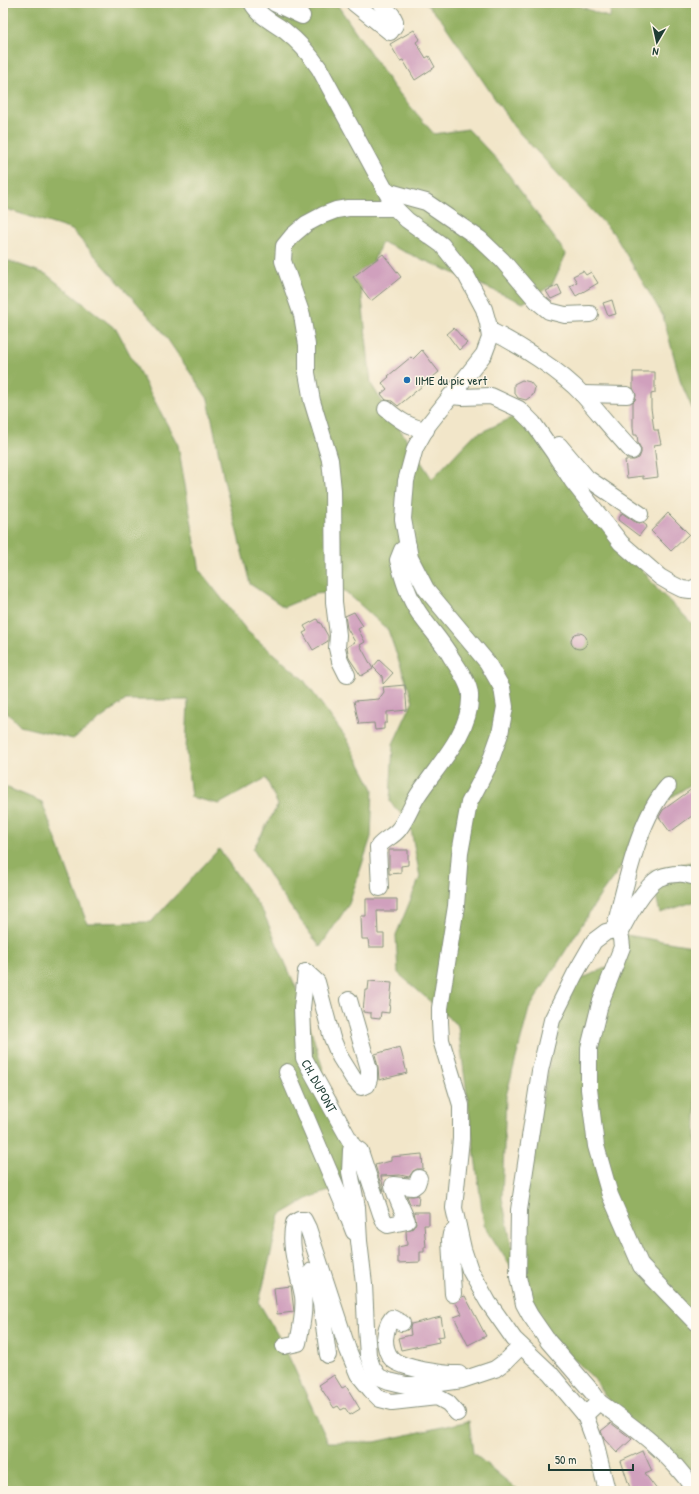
<svg xmlns="http://www.w3.org/2000/svg" width="699" height="1494" viewBox="0 0 699 1494" font-family="'Patrick Hand',sans-serif">
	<style>
		.forest { fill: #94b163; stroke: #5a774c }
		.building { fill: #d0a0bd }
		.lines { fill: none; stroke-linecap: round; stroke-linejoin: round }
		.minor-casing { stroke: #88927e; stroke-width: 18 }
		.minor { stroke: #fff; stroke-width: 16 }
		.poi-dot { fill: #1f6fb2; stroke: #fcf5e5; stroke-width: 1.5 }
		.labels { text-anchor: middle; dominant-baseline: central; stroke-width: 3; stroke-linejoin: round; paint-order: stroke }
		.poi-label { font-size: 13px; fill: #1f3d34; stroke: #fcf5e5; text-anchor: start }
		.street-label { font-size: 13px; fill: #1f3d34; stroke: #fcf5e5 }
	</style>
	<rect width="100%" height="100%" fill="#fcf5e5"/>
	<filter id="ink" filterUnits="userSpaceOnUse"><feTurbulence type="fractalNoise" baseFrequency=".025" numOctaves="2"/><feDisplacementMap in="SourceGraphic" scale="8" xChannelSelector="R" yChannelSelector="G"/><feConvolveMatrix kernelMatrix="1 2 1 2 8 2 1 2 1" color-interpolation-filters="sRGB"/></filter>
	<filter id="wash" filterUnits="userSpaceOnUse"><feTurbulence type="fractalNoise" baseFrequency=".012" numOctaves="4" result="noise"/><feDisplacementMap in="SourceGraphic" scale="16" xChannelSelector="R" yChannelSelector="G"/><feGaussianBlur stdDeviation="0.9" result="paint"/><feColorMatrix in="noise" values="0 0 0 0 0 0 0 0 0 0 0 0 0 0 0 0 0 1.4 0 .05"/><feComposite in="paint" operator="in"/></filter>
	<g filter="url(#wash)">
		<rect width="100%" height="100%" fill="#f2e6c9"/>
		<path class="forest" d="M3 3H336L393 86 434 134 468 129 501 164 566 254 552 285 523 303 382 242 361 289 371 384 432 479 473 436 520 414 590 500 657 589 696 627V781L654 809 627 859 601 894 529 1009 506 1096 502 1198 518 1278 484 1225 458 1026 398 973 396 935 420 877 410 824 390 802 393 744 413 701 388 630 345 591 315 594 284 607 250 584 224 480 208 399 162 331 72 230 3 208Z
			M426 3H572L610 18 611 3H696V417L681 383 663 316 614 234 514 127 443 22Z
			M3 259 46 274 117 330 178 445 200 571 248 632 303 679 347 739 373 789 371 837 349 904 320 947 279 891 253 849 278 805 266 778 219 804 191 797 186 751 188 700H126L73 739 20 726 3 708Z
			M3 786 42 802 87 923 151 922 219 849 263 912 305 1008 311 1030 336 1112 366 1179 311 1197 280 1215 259 1303 283 1344 328 1442H375L469 1421 473 1453 519 1491H3Z
			M696 861V901L660 913 650 871Z
			M596 930 692 946 696 950V1485L628 1420 603 1394 597 1382 545 1331 519 1290 520 1210 565 986 614 964 620 941Z"/>
		<g id="blocks">
			<path class="building" d="M414 30 420 39 416 42 426 58 429 56 435 67 415 80 403 60 400 61 390 44Z
				M383 254 401 277 371 301 353 277Z
				M583 271 586 275 591 272 598 283 576 296 570 286 577 282 573 276Z
				M558 285 562 294 551 299 546 291Z
				M612 300 616 314 608 316 603 303Z
				M454 328 467 343 459 350 447 334Z
				M422 350 439 372 398 406 392 401 386 400 381 394 387 389 382 383 389 377 388 376 411 357 413 359Z
				M633 372H655V393L651 394V408L654 430H658L661 444 654 445 658 477 643 479V476L627 478 625 460H634L639 458 641 453V449L638 443 637 435H634L633 428V402L635 400 636 395 633 388Z
				M522 380 530 382 535 388 533 395 526 400 518 398 514 392V384Z
				M622 513 635 522 639 523H643L647 526 639 536 618 520Z
				M668 513 689 534 671 551 651 531Z
				M354 612 363 626 358 629 365 642 360 645 373 669 361 676 349 658 347 647 355 642 347 628 345 616Z
				M317 619 319 623 320 622 328 636V641L313 650 303 633 307 631 304 626Z
				M571 641a8 8 0 1 1 16 0a8 8 0 1 1-16 0Z
				M379 660 393 673 383 684 382 676 373 667Z
				M405 685 407 710 387 712V723H384V729L375 730 374 723 359 724 354 701 379 699 384 692 383 687Z
				M696 786V813L670 832 659 817 663 810Z
				M389 850H408V865L401 866V873L389 874Z
				M366 899H397V911H377L378 934H384V947H369L368 939H362L361 916H366Z
				M369 981 392 983 389 1013 381 1012 380 1019 371 1018V1013L363 1012 365 990H368Z
				M400 1047 407 1073 379 1080 378 1067 375 1054Z
				M422 1154 423 1169H417L413 1171 409 1177 400 1175 381 1176 384 1191H383L375 1165 391 1161V1157Z
				M419 1195 418 1205 410 1204 407 1196H413Z
				M414 1212H429V1225H424L426 1247H424V1252H420V1262L398 1263V1247L407 1245 406 1231 413 1228 416 1223Z
				M291 1286 294 1312 277 1314 274 1288Z
				M465 1296 486 1336 468 1345 454 1317 462 1314 456 1303 462 1297Z
				M441 1317 444 1336 438 1337 439 1342 401 1350 398 1338 411 1335 410 1328 411 1324Z
				M334 1375 342 1388 346 1386 360 1409 350 1415 345 1408 341 1410 338 1406 334 1408 319 1385Z
				M611 1423 632 1439 617 1453 604 1439 601 1431Z
				M643 1451 652 1471 645 1474 658 1491H631L621 1461Z"/>
		</g>
	</g>
	<g filter="url(#ink)">
		<use href="#blocks" fill-opacity="0" stroke="#88927e" stroke-width="1"/>
		<g class="lines">
			<g class="minor-casing">
				<g id="minor">
					<path d="M252 3C259 16 274 23 285 31 299 42 309 53 319 68L395 208 407 220 442 245 466 275 484 309 488 323 490 338 484 354 428 425 415 448 406 481 403 519 410 558 426 589 487 662 502 688 505 707 500 734 489 765 469 803 460 853 456 906 440 1008V1022L441 1040 461 1105V1139L454 1208 463 1249 470 1270 488 1302 514 1339 550 1373 585 1415 599 1402 593 1393 548 1341 530 1315 524 1304 518 1277 519 1210 540 1071 552 1020 575 974 594 941 606 932 614 930 619 933 621 938 622 947 600 1004 589 1048V1089L596 1146 610 1195 641 1266 696 1323"/>
					<path d="M274 3 302 16"/>
					<path d="M354 3 390 32 395 25V21L392 15 380 3"/>
					<path d="M386 191 426 202 480 239 502 260 537 301 549 311 565 315 590 314"/>
					<path d="M489 330C518 344 561 371 583 395 599 413 615 433 632 451"/>
					<path d="M582 394 627 395"/>
					<path d="M450 396 462 397 491 396 519 409 533 423 554 453 573 482 621 543 660 577 672 584 682 589 690 590 696 587"/>
					<path d="M386 409C399 420 409 427 426 430"/>
					<path d="M559 445 587 478 640 514"/>
					<path d="M347 675 340 661 337 648 338 635 334 602 333 490 330 460 312 401 307 373V345L302 315 283 261 284 246 293 235 306 224 323 215 336 210 348 208H395"/>
					<path d="M380 888 378 847C384 839 393 837 399 829 407 819 411 806 418 795 437 766 472 731 470 695 470 684 457 666 451 657 442 641 429 628 419 613 408 597 403 578 398 560L402 550 408 546"/>
					<path d="M614 930C626 886 637 821 668 786"/>
					<path d="M621 930C628 916 645 886 659 878 664 876 673 874 678 874 683 873 690 876 696 877"/>
					<path d="M306 972 317 982 332 1038 340 1057 353 1078 361 1087 367 1085 369 1079V1069L349 1000"/>
					<path id="s1" d="M306 972 302 1008 304 1058 354 1148"/>
					<path d="M287 1072 344 1206 354 1232"/>
					<path d="M354 1148 351 1150 350 1172 357 1207 359 1241 364 1284 366 1328 368 1355 372 1367 379 1377 389 1381 406 1385H427L462 1380 495 1369 506 1361 521 1346"/>
					<path d="M354 1148V1147L360 1151 381 1214 385 1223 388 1225 407 1221C404 1213 393 1191 393 1185L413 1187 417 1184 419 1178"/>
					<path d="M312 1271 321 1304 328 1355"/>
					<path d="M453 1294 450 1240 451 1234 458 1227"/>
					<path d="M402 1323 392 1318C387 1324 386 1331 385 1339 385 1345 387 1354 392 1359 403 1369 444 1374 459 1374"/>
					<path d="M284 1346 298 1343C301 1328 305 1311 303 1296 299 1273 288 1247 294 1223L299 1220H304L308 1228 348 1350 358 1374 371 1390 380 1399 392 1402 437 1397 448 1403 457 1413"/>
					<path d="M599 1402C635 1428 670 1453 695 1491"/>
					<path d="M585 1415 595 1442 607 1491"/>
				</g>
			</g>
			<use href="#minor" class="minor"/>
		</g>
	</g>
	<circle class="poi-dot" cx="407" cy="380" r="4"/>
	<g class="labels">
		<g class="poi-label">
			<text x="415" y="380">IIME du pic vert</text>
		</g>
		<g class="street-label">
			<text stroke="none"><textPath href="#s1" startOffset="118">CH. DUPONT</textPath></text>
		</g>
	</g>
	<rect width="699" height="1494" fill="none" stroke="#fcf5e5" stroke-width="16"/>
	<g transform="translate(657 42) rotate(189)" stroke="#fcf5e5" stroke-width="3" paint-order="stroke">
	<path d="M0-3L7 15L0 10L-7 15Z" fill="#1f3d34"/>
	<text y="-6" font-size="11" font-weight="bold" text-anchor="middle" fill="#1f3d34">N</text>
	</g>
	<path d="M549 1464v6h84v-6" fill="none" stroke="#1f3d34" stroke-width="2"/>
	<text x="555" y="1464" font-size="12" fill="#1f3d34" stroke="#fcf5e5" stroke-width="3" paint-order="stroke">50 m</text>
</svg>
